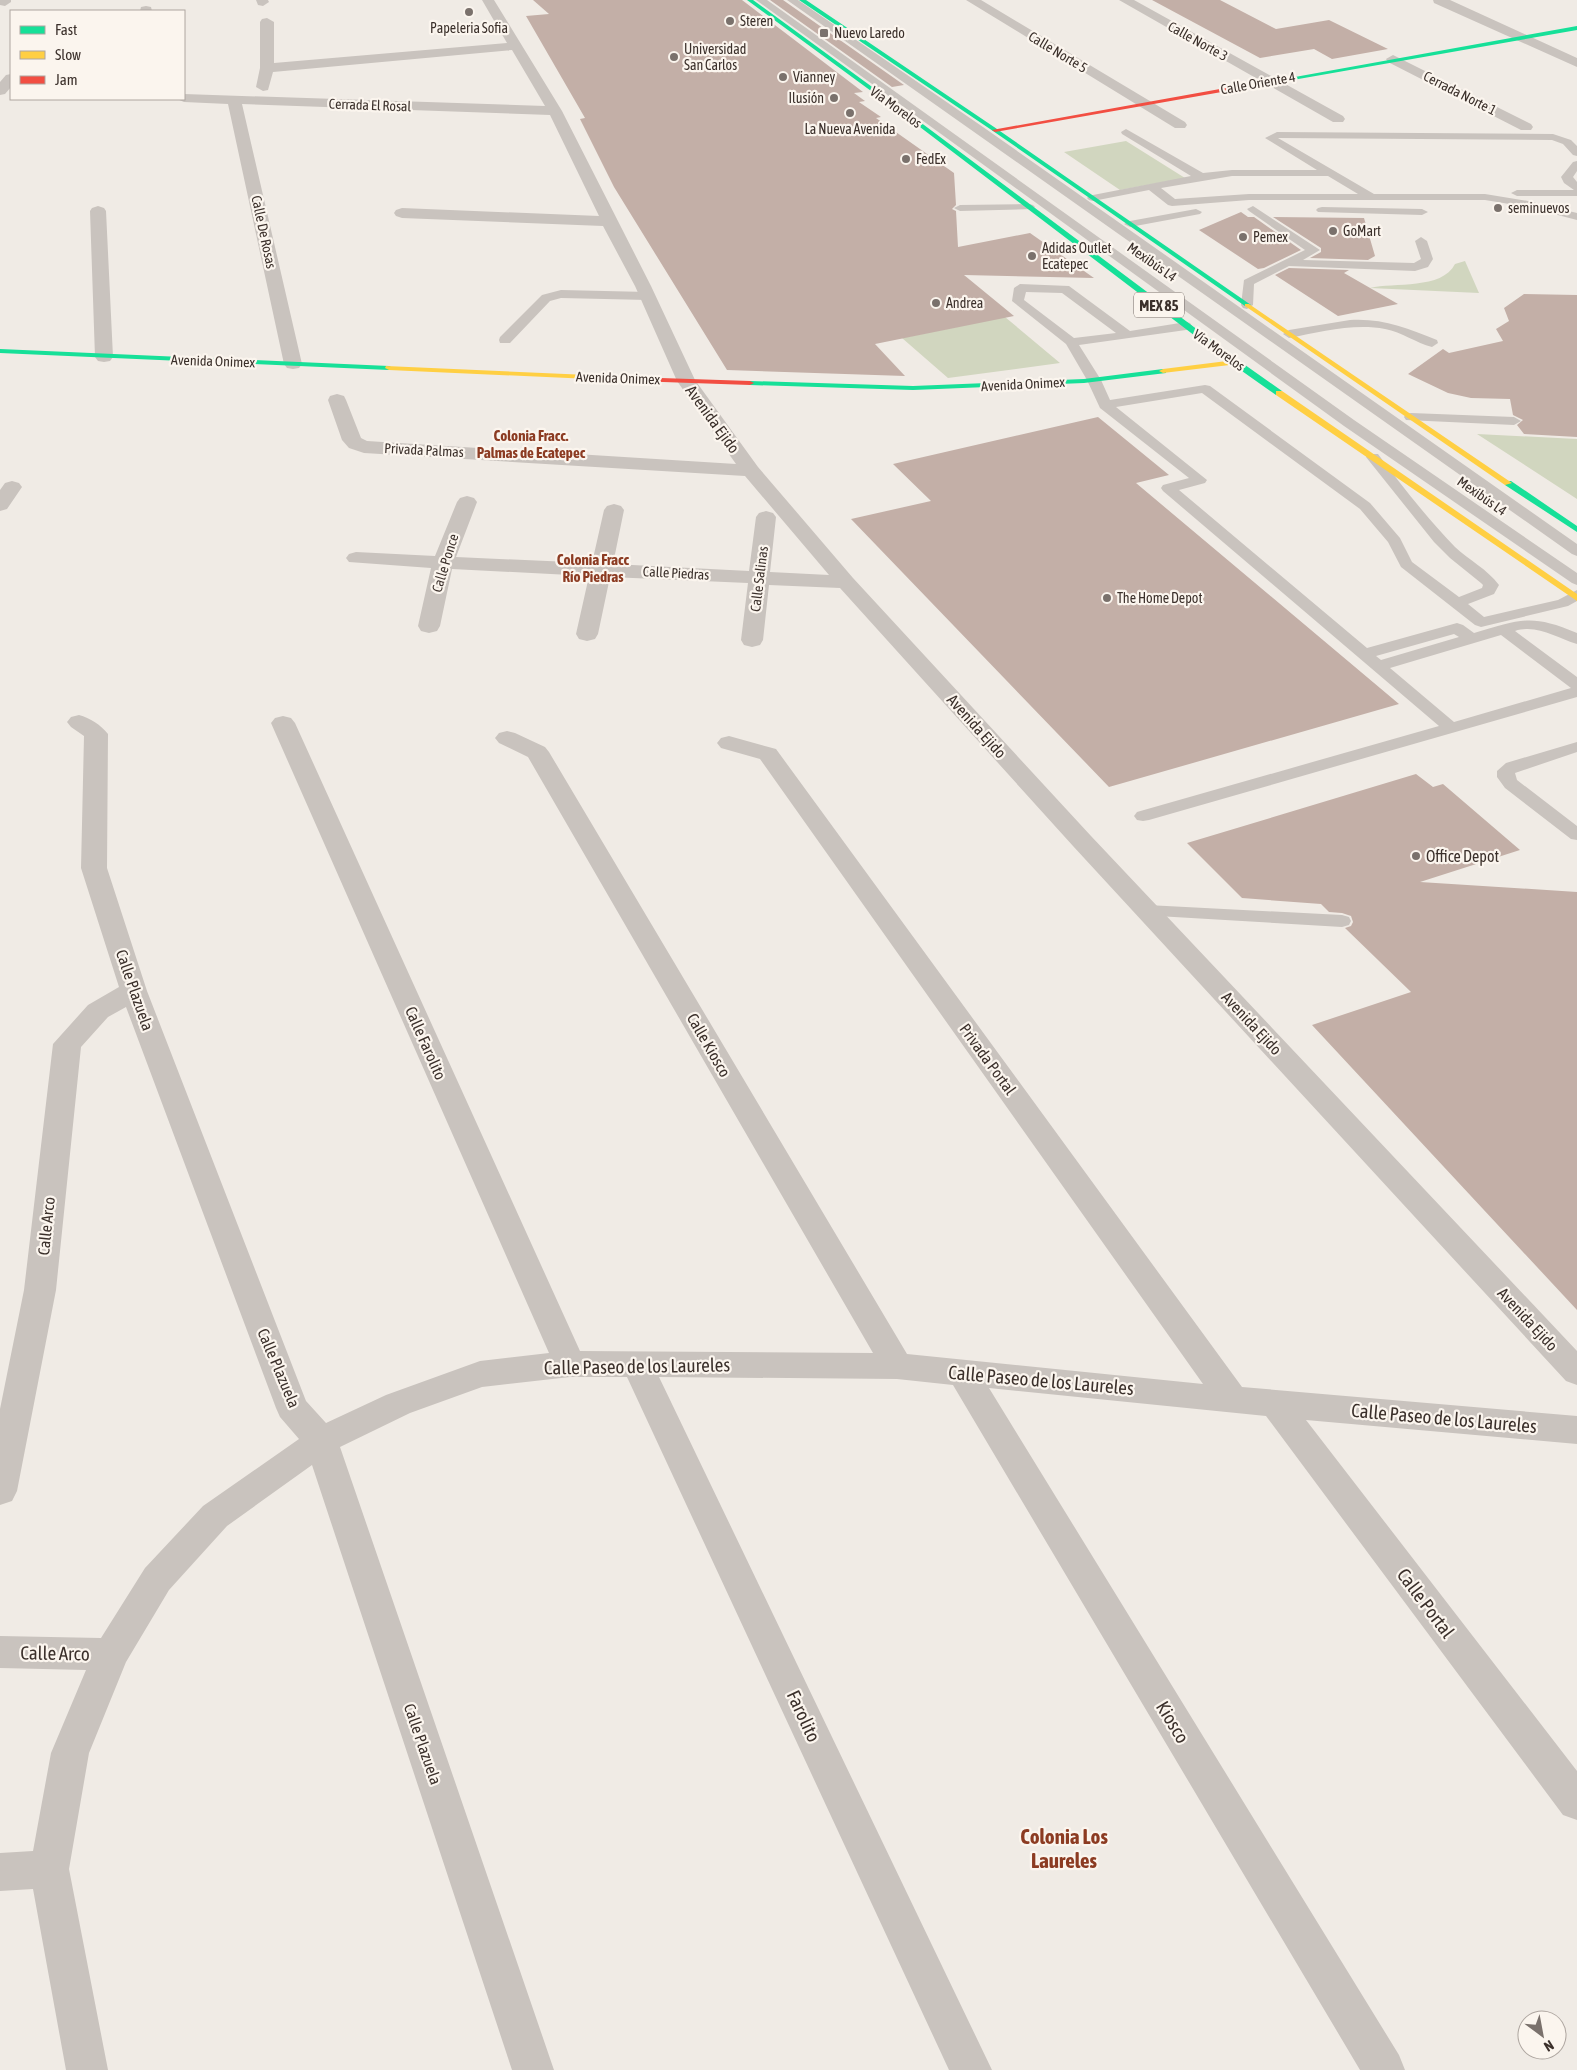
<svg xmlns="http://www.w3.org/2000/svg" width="1577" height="2070" viewBox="0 0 1577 2070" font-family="'Asap Condensed',sans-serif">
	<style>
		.green { fill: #d1d6bf }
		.building { fill: #c3afa7 }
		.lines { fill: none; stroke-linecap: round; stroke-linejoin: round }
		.lane { fill: #c9c3be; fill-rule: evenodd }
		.street { fill: #c9c3be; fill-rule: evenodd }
		.fast { fill: #16e098; fill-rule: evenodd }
		.slow { fill: #ffcf43; fill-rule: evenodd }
		.jam { fill: #f24e42; fill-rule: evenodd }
		.poi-dot { fill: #7a716c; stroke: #fbf5ee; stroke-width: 2 }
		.labels { text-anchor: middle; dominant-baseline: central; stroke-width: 4.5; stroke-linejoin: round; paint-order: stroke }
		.far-poi-label { font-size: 14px; fill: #3b302b; stroke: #fbf5ee; text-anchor: start }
		.far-street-label { font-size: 14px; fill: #3b302b; stroke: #fbf5ee }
		.shield { fill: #fbf5ee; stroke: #756b66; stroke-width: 1 }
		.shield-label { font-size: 15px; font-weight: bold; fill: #3b302b }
		.far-neighbourhood-label { font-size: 15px; font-weight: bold; fill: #8c3b22; stroke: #fbf5ee }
		.street-label { font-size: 16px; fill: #3b302b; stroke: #fbf5ee }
		.poi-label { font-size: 16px; fill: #3b302b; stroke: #fbf5ee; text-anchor: start }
		.near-street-label { font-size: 19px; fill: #3b302b; stroke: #fbf5ee }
		.near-neighbourhood-label { font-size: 21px; font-weight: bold; fill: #8c3b22; stroke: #fbf5ee }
	</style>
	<rect width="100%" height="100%" fill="#f0ebe5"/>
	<path class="green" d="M1126 141 1185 178 1120 190 1064 152Z
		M1465 261 1479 293 1370 288C1394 282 1442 290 1455 264Z
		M1005 317 1060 363 948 378 902 338Z
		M1477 434 1577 439V499Z"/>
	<path class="building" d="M533 0H742L863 92 854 93 865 101 859 102 881 117 876 118 954 173 956 205 952 209 956 211 958 247 1030 233 1094 278 964 275 1014 316 875 344 905 376 727 370 614 187 580 119 585 118 526 16 549 14Z
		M770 0H783L904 85 892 87Z
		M1152 0H1220L1276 29 1329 20 1388 49 1332 59 1314 49 1260 58Z
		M1241 212 1248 217H1254L1301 250 1264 268 1258 269 1199 230Z
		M1273 217 1364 218 1375 256 1368 260 1310 258 1321 252V248Z
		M1289 268 1349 270 1344 273 1398 304 1338 316 1275 275Z
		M1524 294 1577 295V437L1524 434 1517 425 1523 420 1513 415 1510 399 1471 398 1448 393 1408 374 1443 349 1449 353 1503 341 1496 329 1509 321 1504 308Z
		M1098 417 1169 475 1136 483 1399 704 1109 787 851 519 931 501 893 464Z
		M1416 774 1433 787 1443 784 1520 850 1420 882 1577 892V1310L1312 1025 1411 992 1345 928 1351 926 1353 922 1351 916 1342 913 1329 912 1321 904 1242 898 1187 843Z"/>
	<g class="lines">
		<path class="lane" d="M756 0H767L1354 420 1577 573V585L1572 583 1344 426Z
			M787 0H798L983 127 1577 544V556L1572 554Z
			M1126 129 1203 173 1232 170H1317L1265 138 1277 132 1553 134 1571 140 1577 146V156L1573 155 1563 144 1552 140 1278 138 1374 194H1485L1528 201 1577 213V220L1527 207 1485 200H1249L1172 206 1168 205 1149 190 1093 201 1089 200 1087 198 1089 196 1093 195 1191 176 1122 134 1121 132ZM1232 176H1328L1358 194H1249L1175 199 1161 188Z
			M1577 161V171L1573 177 1577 182V196H1517L1511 193 1517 190H1574L1564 183 1561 177 1573 162Z
			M1029 204 1033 205 1035 207 1033 209 960 211 954 208 960 205Z
			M1253 206 1320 250 1303 260 1414 263 1421 259 1415 241 1421 237 1427 241 1433 259 1428 267 1415 271 1289 266 1254 284 1253 305 1247 309 1243 308 1241 305 1244 280 1305 250 1249 211 1247 209Z
			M1322 207 1422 209 1428 212 1422 215 1318 212 1316 210 1318 208Z
			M1196 209 1202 212 1200 214 1130 227 1124 224 1130 221Z
			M1020 284 1069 286 1130 331 1186 322 1190 323 1192 326 1190 329 1186 330 1079 345 1101 380 1110 400 1205 385 1210 386 1370 503 1400 538 1412 562 1459 597 1482 588 1483 585 1481 583 1450 558 1434 542 1366 457 1368 454H1378C1402 486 1427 518 1455 547 1469 560 1487 569 1499 585L1494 594 1468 604 1484 617 1558 600 1577 590V601L1568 606 1481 627 1475 625 1401 567 1388 542 1360 509 1202 393 1116 407 1207 480 1205 483 1179 490 1367 648 1457 623 1463 625 1474 633C1520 620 1530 613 1577 633V644C1556 638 1538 624 1515 631L1577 677V697L1149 820 1143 821 1137 820 1134 816 1137 812 1439 726 1163 491 1161 488 1163 485 1189 478 1100 408 1087 380 1066 344 1012 301 1014 288ZM1026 292 1062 293 1116 333 1074 338 1024 300ZM1454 634 1459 637 1381 660 1376 656ZM1501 635 1571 688 1454 722 1390 668Z
			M561 290 648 292 654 296 648 300 561 298 550 301 510 343H500L499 340 500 337 542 295Z
			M1350 320C1382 318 1407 328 1437 340L1438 343 1432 347C1416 343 1402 332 1385 329 1354 323 1320 332 1289 338L1283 334 1289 330Z
			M1411 413 1514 417 1521 421 1514 425 1406 420 1404 417 1406 414Z
			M1577 742V752L1515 773 1517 780 1577 826V840L1571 839 1505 788 1497 777V771L1506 763Z
			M1147 905 1342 915 1349 917 1351 921 1349 925 1342 927 1140 915 1138 911 1140 907Z"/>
		<path class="street" d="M0 0H11V2L5 6 0 5Z
			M256 0H268L269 2 263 6 258 5Z
			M482 0H494L562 111 651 286 695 380 758 467 853 578 1091 836 1577 1351V1385L1566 1381 1073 846 840 588 769 585 763 640 760 645 752 647 744 645 741 640 748 583 610 577 598 634 595 639 587 641 579 639 576 634 589 576 452 569 440 626 437 631 429 633 421 631 418 626 431 568 349 562 346 558 349 554 356 552 435 556 457 502 460 498 467 496 474 498 477 502 456 557 592 563 604 510 607 506 614 504 621 506 624 510 613 564 749 571 756 517 759 513 766 511 773 513 776 517 770 572 829 575 745 476 364 453 349 448 342 440 328 400 330 396 337 394 344 396 346 400 361 438 367 441 736 464 677 381 635 286 603 226 402 218 396 216 394 213 396 210 402 208 599 216 550 115 242 104 302 364 299 368 293 369 287 368 284 364 228 104 184 102 177 99H184V94L545 106 512 50 273 72 268 90 263 91 256 87 260 68V22L262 19 267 18 274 22V63L507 43Z
			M966 0H981L1185 122 1187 125 1185 128H1175Z
			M1119 0H1134L1343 116 1345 119 1343 122H1333Z
			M1433 0H1450L1577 58V67L1434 3Z
			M146 6 151 7 152 11H140L141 7Z
			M1393 55 1531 124 1533 127 1531 130H1521L1388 62 1386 59Z
			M11 74V87L5 94 0 95V82L6 75Z
			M98 206 104 208 106 211 113 357 110 361 104 362 98 361 95 357 90 211 92 208Z
			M12 481 19 483 22 487 7 509 0 511V490L5 483Z
			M79 715C90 718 101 725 108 734L107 868 147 991 306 1401 326 1423 386 1395 480 1361 549 1353 271 723 275 718 283 716 291 718 295 723 580 1351 873 1353 528 757 499 743 495 738 499 733 507 731 515 733 545 747 549 752 907 1354 1203 1384 760 759 721 748 717 743 721 738 729 736 776 749 1242 1387 1577 1416V1444L1306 1420 1577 1771V1820L1563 1815 1266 1416 989 1388 1399 2055 1405 2070H1360L953 1385 897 1379 659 1377 992 2070H949L627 1377H570L482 1387 410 1413 340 1447 554 2070H512L312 1465 227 1526 169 1590 126 1662 89 1753 69 1869 108 2070H66L33 1889 0 1891V1853L33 1851 51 1753 86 1670 0 1668V1636L101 1638 145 1568 203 1506 299 1439 280 1417 276 1408 126 1007 108 1017 81 1047 56 1290 17 1491 12 1501 0 1505V1409L24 1290 53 1044 88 1005 119 987 81 868 84 736 71 727 67 722 71 717Z"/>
		<path class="fast" d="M747 0H753L916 119 1238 360 1282 391V395H1276L1232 364 912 121Z
			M799 0H806L997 129 1251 305 1245 306 993 131Z
			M1577 26V30L1231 91 1228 89Z
			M0 349 389 366 393 368 389 370 0 353Z
			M1163 369H1166V373L1084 383 913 390 750 385 746 383 750 381 913 386 1084 379Z
			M1505 481H1511L1577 526V532L1505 485Z"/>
		<path class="slow" d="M1245 304H1249L1512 483 1505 485 1245 306Z
			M1235 360H1238V364L1163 373 1159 371 1163 369Z
			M386 366 634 377 638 379 634 381 389 370 385 368Z
			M1276 391H1282L1577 594V601L1276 395Z"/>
		<path class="jam" d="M1231 87 1233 90 995 132 992 130Z
			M631 377 750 381 754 383 750 385 634 381 630 379Z"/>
	</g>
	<g class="poi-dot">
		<circle cx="469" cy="12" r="5"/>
		<circle cx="730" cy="21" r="5"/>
		<rect x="819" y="28" width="10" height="10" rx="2.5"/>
		<circle cx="674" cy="57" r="5"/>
		<circle cx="783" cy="77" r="5"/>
		<circle cx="834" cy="98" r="5"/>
		<circle cx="850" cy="113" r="5"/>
		<circle cx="906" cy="159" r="5"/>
		<circle cx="1498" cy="208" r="5"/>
		<circle cx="1333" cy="231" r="5"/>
		<circle cx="1243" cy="237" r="5"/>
		<circle cx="1032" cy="256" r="5"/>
		<circle cx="936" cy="303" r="5"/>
		<circle cx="1107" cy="598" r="5"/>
		<circle cx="1416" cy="856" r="5"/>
	</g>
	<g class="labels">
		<g class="far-poi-label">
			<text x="740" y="21">Steren</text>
			<text x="469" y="28" text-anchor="middle">Papeleria Sofia</text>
			<text x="834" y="33">Nuevo Laredo</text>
			<text x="684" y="49">Universidad<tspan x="684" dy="16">San Carlos</tspan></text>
			<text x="793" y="77">Vianney</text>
			<text x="824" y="98" text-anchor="end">Ilusión</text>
			<text x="850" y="129" text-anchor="middle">La Nueva Avenida</text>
			<text x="916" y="159">FedEx</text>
			<text x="1508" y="208">seminuevos</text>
			<text x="1343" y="231">GoMart</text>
			<text x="1253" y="237">Pemex</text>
			<text x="1042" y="248">Adidas Outlet<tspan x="1042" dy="16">Ecatepec</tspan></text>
			<text x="946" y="303">Andrea</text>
			<text x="1117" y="598">The Home Depot</text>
		</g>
		<g class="far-street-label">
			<text transform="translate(1198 41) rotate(29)">Calle Norte 3</text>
			<text transform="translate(1058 52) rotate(31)">Calle Norte 5</text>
			<text transform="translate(1258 83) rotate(-10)">Calle Oriente 4</text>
			<text transform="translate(1460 93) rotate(27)">Cerrada Norte 1</text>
			<text transform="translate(370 105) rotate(2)">Cerrada El Rosal</text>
			<text transform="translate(896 107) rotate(36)">Vía Morelos</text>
			<text transform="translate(264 232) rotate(78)">Calle De Rosas</text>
			<text transform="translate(1152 262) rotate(35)">Mexibús L4</text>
			<text transform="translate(1219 350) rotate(36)">Vía Morelos</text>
			<text transform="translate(213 361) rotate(2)">Avenida Onimex</text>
			<text transform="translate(618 378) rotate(2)">Avenida Onimex</text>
			<text transform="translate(1023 384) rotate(-3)">Avenida Onimex</text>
			<text transform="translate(424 450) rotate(3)">Privada Palmas</text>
			<text transform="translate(1482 496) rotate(35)">Mexibús L4</text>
			<text transform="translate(445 563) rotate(-73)">Calle Ponce</text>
			<text transform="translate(676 573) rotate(3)">Calle Piedras</text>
			<text transform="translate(759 579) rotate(-83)">Calle Salinas</text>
		</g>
		<rect class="shield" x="1134" y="292.5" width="50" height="25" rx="4"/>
		<g class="shield-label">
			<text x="1159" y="305">MEX 85</text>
		</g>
		<g class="far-neighbourhood-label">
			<text x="531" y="435">Colonia Fracc.<tspan x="531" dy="17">Palmas de Ecatepec</tspan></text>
			<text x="593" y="559">Colonia Fracc<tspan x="593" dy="17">Río Piedras</tspan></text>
		</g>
		<g class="street-label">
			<text transform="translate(713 419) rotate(54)">Avenida Ejido</text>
			<text transform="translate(977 726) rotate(48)">Avenida Ejido</text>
			<text transform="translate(135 990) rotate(71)">Calle Plazuela</text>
			<text transform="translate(1252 1023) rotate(47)">Avenida Ejido</text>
			<text transform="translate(426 1043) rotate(66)">Calle Farolito</text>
			<text transform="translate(709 1045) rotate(60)">Calle Kiosco</text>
			<text transform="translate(988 1059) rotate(54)">Privada Portal</text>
			<text transform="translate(46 1226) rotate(-84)">Calle Arco</text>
			<text transform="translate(1528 1319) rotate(47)">Avenida Ejido</text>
			<text transform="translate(279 1368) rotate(67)">Calle Plazuela</text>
			<text transform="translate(423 1744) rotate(71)">Calle Plazuela</text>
		</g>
		<g class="poi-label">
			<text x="1426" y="856">Office Depot</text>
		</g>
		<g class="near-street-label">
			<text transform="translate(637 1366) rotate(-1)">Calle Paseo de los Laureles</text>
			<text transform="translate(1041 1380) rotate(5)">Calle Paseo de los Laureles</text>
			<text transform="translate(1444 1418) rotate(5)">Calle Paseo de los Laureles</text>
			<text transform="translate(1426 1603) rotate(53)">Calle Portal</text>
			<text transform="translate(55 1653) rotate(1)">Calle Arco</text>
			<text transform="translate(804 1716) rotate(65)">Farolito</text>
			<text transform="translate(1173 1722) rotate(59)">Kiosco</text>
		</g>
		<g class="near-neighbourhood-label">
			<text x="1064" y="1836">Colonia Los<tspan x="1064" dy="24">Laureles</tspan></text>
		</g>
	</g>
	<rect x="10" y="10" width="175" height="90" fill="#fbf5ee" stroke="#aea6a0"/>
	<rect x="20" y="26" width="25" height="8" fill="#16e098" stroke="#aea6a0"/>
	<text x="55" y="35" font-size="15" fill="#3b302b">Fast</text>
	<rect x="20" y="51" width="25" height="8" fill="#ffcf43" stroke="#aea6a0"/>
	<text x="55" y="60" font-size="15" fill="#3b302b">Slow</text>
	<rect x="20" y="76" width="25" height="8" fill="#f24e42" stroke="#aea6a0"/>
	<text x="55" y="85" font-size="15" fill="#3b302b">Jam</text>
	<g transform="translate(1542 2035) rotate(148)"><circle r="24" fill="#fbf5ee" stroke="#aea6a0"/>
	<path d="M0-4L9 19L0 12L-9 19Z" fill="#7a716c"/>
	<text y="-8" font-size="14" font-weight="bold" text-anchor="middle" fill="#3b302b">N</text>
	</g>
</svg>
